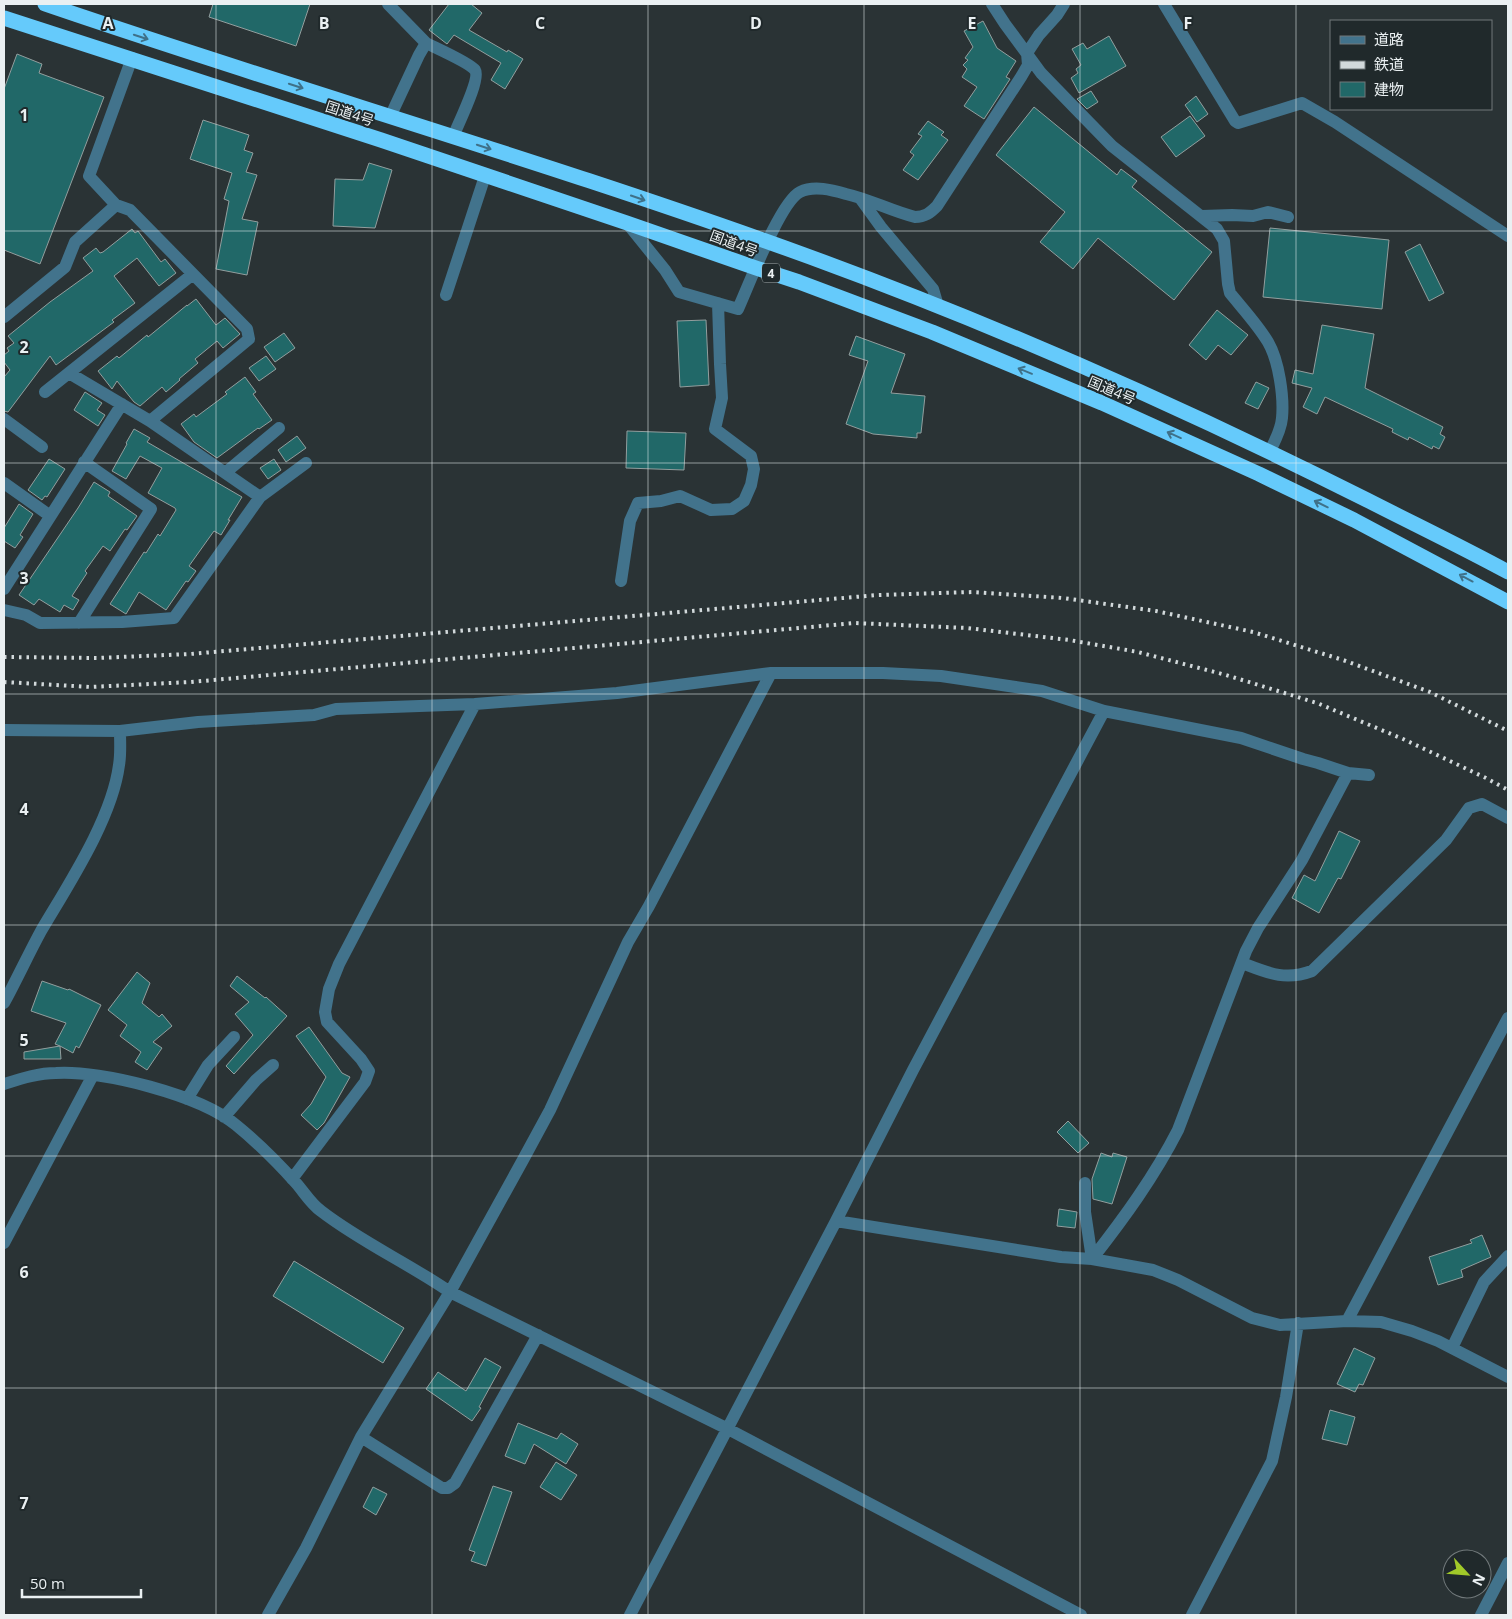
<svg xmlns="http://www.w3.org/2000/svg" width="1512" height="1619" viewBox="0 0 1512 1619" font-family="'Open Sans','Noto Sans JP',sans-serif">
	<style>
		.building { fill: #216868; stroke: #929e9e }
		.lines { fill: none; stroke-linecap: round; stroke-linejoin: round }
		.minor { stroke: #42738c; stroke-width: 12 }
		.highway { stroke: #65cafb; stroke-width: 15 }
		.rail { stroke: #d2d9db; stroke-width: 4; stroke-dasharray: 2.5 5; stroke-linecap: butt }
		.oneway { stroke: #3f7189 }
		.grid { fill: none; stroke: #eaf0f2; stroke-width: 1; stroke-opacity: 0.55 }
		.labels { text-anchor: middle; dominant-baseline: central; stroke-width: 4; stroke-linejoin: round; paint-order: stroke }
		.shield { fill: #20292b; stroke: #adb4b6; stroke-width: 1 }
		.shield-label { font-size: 12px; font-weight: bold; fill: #eaf0f2 }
		.street-label { font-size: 14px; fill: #eaf0f2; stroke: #20292b }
		.grid-label { font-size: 16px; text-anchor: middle; font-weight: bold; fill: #eaf0f2; stroke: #20292b; stroke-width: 4; stroke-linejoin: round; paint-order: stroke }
	</style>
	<rect width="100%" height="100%" fill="#2a3335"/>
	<path class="building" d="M213 4H310L296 46 209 17Z
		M449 4H471L482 13 469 30 507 52 508 50 523 59 505 89 491 80 501 63 454 35 447 44 429 30Z
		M983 21 997 48 1016 61 1006 77 1010 79 984 119 964 106 977 87 962 77 967 69 963 65 968 60 965 58 973 47 964 31Z
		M1109 36 1126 66 1079 93 1071 78 1078 73 1076 69 1081 65 1072 49 1083 43 1087 49Z
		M17 54 42 64 39 73 104 97 40 264 4 250V89Z
		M1091 91 1098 102 1087 109 1077 99Z
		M1196 96 1208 114 1197 122 1185 105Z
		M1034 107 1117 175 1121 169 1137 181 1132 187 1212 252 1174 300 1098 238 1073 269 1040 242 1065 212 996 155Z
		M1190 116 1205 136 1176 157 1161 137Z
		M203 120 249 135 244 150 253 153 246 172 257 175 242 219 258 222 247 275 216 269 229 201 224 199 232 173 190 159Z
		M928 121 944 132 941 135 948 140 918 180 903 170 914 155 910 152 922 136 918 134Z
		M369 163 392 170 375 228 333 226 335 179 363 180Z
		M1270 228 1389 240 1382 309 1263 297Z
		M132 229 135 233 138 231 161 262 165 259 176 273 159 286 137 258 114 276 135 303 112 320 114 322 56 365 50 356 8 412 4 411V377L10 370 4 362V355L9 351 7 348 14 343 8 336 50 302 93 271 83 258 96 248 100 253 103 252Z
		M1420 244 1444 293 1429 301 1405 252Z
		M196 299 216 325 225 318 240 334 223 348 217 341 195 359 198 363 179 379 180 380 166 392 162 387 140 406 134 402 117 381 112 389 98 371 117 356 119 358 147 335 148 337 187 305V306Z
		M1217 310 1248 335 1231 355 1218 345 1206 360 1189 345Z
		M706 320 709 385 680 387 677 321Z
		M1322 325 1374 334 1365 388 1443 427 1440 434 1445 437 1439 449 1433 446 1432 449 1409 437 1408 440 1392 432 1393 429 1325 397 1317 414 1303 407 1312 388 1292 383 1295 370 1313 374Z
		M284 333 295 348 275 362 264 347Z
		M856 336 905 354 891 393 925 396 921 433H917V438L873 434 846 424 868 361 849 355Z
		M266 356 276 369 259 381 249 368Z
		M245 377 256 392 253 394 272 420 259 429 258 428 217 458 194 442 181 424 194 414 196 417 227 394 225 392Z
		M1256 382 1269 388 1258 409 1245 403Z
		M85 392 102 403 97 410 105 415 98 426 74 410Z
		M134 429 150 438 147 442 242 497 228 520H230L221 535 214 531 189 566 196 571 188 582 186 581 166 610 139 592 126 614 110 604 144 552 146 553 158 534 160 536 176 510 175 508 148 493 162 468 140 456 126 479 112 471 127 444 126 443Z
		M627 431 686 433 684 470 626 468Z
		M297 436 306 448 286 462 278 450Z
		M49 459 65 469 47 497 45 496 42 500 28 490Z
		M274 459 281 470 268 479 260 468Z
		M94 482 110 492 108 496 137 516 127 530 125 529 110 551 103 546 85 571 87 573 72 596 79 600 73 610 64 605 60 612 39 599 34 605 19 595 78 508Z
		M19 504 33 514 20 535 23 537 15 548 4 541V528Z
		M1339 831 1360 841 1341 879 1338 878 1319 913 1292 898 1304 875 1315 881Z
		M137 972 150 983 142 1003 159 1017 162 1014 172 1026 153 1042 162 1048 147 1070 135 1062 141 1052 120 1036 127 1025 108 1010Z
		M237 976 265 998 266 997 287 1016 234 1074 226 1066 253 1035 235 1014 249 1002 230 986Z
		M42 981 68 990 69 989 101 1005 79 1048 76 1046 73 1053 60 1046 61 1059H24V1052L60 1046 55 1044 66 1023 31 1011Z
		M309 1027 342 1073 350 1077 324 1123 317 1130 301 1115 311 1104 326 1077 296 1036Z
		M1068 1121 1089 1143 1078 1153 1057 1132Z
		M1101 1153 1112 1157 1113 1153 1127 1157 1112 1204 1093 1199 1092 1179Z
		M1059 1209 1077 1212 1075 1228 1057 1226Z
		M1482 1235 1491 1257 1461 1270 1463 1277 1438 1285 1429 1257 1472 1243 1470 1240Z
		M294 1261 404 1328 383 1363 273 1296Z
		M1354 1348 1375 1358 1363 1385 1359 1384 1355 1392 1337 1384Z
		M485 1358 501 1367 479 1407 481 1408 472 1421 426 1389 438 1372 466 1391Z
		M1330 1410 1355 1417 1347 1445 1322 1439Z
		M518 1423 557 1439 561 1433 578 1444 566 1464 534 1444 525 1464 505 1456Z
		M556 1462 577 1475 561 1500 540 1487Z
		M493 1486 512 1492 486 1566 471 1561 475 1552 469 1550Z
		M373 1487 387 1494 376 1515 363 1507Z"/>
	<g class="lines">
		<path class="minor" d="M388 4 426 43 419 55 390 117
			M992 4 1005 24 1041 73 1073 106 1112 146 1217 229 1224 241 1228 284 1230 293C1243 309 1258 325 1268 342 1279 361 1284 397 1282 418 1281 430 1275 441 1270 451
			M1164 4 1235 121 1238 123 1302 103 1335 122 1508 236
			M426 43C436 48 470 63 475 70 481 79 457 126 453 137
			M860 198 881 227 933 289 938 306
			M116 205 130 210 247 329 249 339 150 421
			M1202 216 1232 215 1253 216 1268 212 1288 217
			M627 223 665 270 679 292 738 309C749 285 780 202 800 192 814 185 832 190 846 194 869 199 891 211 915 217 925 217 930 213 937 206L1021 77 1028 65 1027 53 1039 35 1057 15 1064 4
			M446 295 485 176
			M4 317 65 267 75 242 116 205 89 176 132 58
			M69 373 150 421 260 497
			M45 392 193 274
			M4 419 42 447
			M225 473 279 428
			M4 483 49 515
			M621 581 630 521 638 503 661 501 680 496 711 510 732 509 744 501 751 485 754 469 751 456 715 429 722 398 720 364 718 303
			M4 589 122 404
			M4 610 26 615 40 623 122 622 174 618 260 497 306 463
			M79 623 151 509 84 462
			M1104 711 1241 738 1303 759 1318 763 1348 773 1369 775
			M4 730 120 731 198 722 314 715 336 709 475 704
			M1242 963C1268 973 1285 981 1312 971L1446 840 1469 808 1482 804 1508 818
			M4 1003C17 979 28 955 41 931 68 885 112 819 119 765 121 754 120 742 120 731
			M4 1084C20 1079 38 1073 56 1073 102 1070 200 1095 236 1125 257 1142 278 1163 296 1183 304 1192 311 1204 321 1211 361 1242 408 1263 450 1292L728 1429 1081 1615
			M187 1099 208 1065 234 1037
			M224 1117 256 1080 273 1065
			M292 1179 365 1082 369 1071 361 1059 327 1022 325 1012 329 989 339 964 475 704 617 693 771 673
			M1085 1183V1212L1092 1259
			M4 1243 93 1075
			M1092 1259C1124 1218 1154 1177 1178 1130L1246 951 1258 928 1302 860 1348 773
			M1347 1321 1508 1018
			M1452 1348 1484 1282 1508 1256
			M361 1437 442 1488H448L455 1483 538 1335
			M268 1615 306 1548 361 1437 450 1292 524 1158 550 1110 628 942 649 906 771 673H883L941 676 1042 691 1104 711 913 1070 836 1221
			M630 1615 836 1221 1061 1257 1092 1259 1153 1270 1178 1280 1252 1318 1280 1325 1347 1321 1381 1322 1412 1331 1438 1341 1508 1377
			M1192 1615 1272 1461 1286 1397 1298 1323
			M1481 1615 1508 1563"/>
		<path class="highway" d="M45 4C299 91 558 165 810 257 1001 327 1186 409 1367 500 1414 524 1462 547 1508 572
			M4 18 381 140 627 223 756 268 799 282 932 332 1102 403 1259 474 1354 520 1508 602"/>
		<path class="rail" d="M4 657 97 658 190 654 878 595 973 592 1063 598 1156 611 1253 632 1343 660 1430 692 1508 731
			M4 682 91 687 191 682 855 623 967 628 1069 640 1138 652 1226 675 1317 703 1403 739 1486 778 1508 790"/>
	</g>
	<defs><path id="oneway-shaft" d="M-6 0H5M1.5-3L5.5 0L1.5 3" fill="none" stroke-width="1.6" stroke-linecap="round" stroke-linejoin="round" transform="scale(1.25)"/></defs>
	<g class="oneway">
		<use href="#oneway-shaft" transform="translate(141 37) rotate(18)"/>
		<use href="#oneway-shaft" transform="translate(296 86) rotate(18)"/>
		<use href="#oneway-shaft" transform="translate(484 147) rotate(18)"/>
		<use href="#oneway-shaft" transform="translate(638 198) rotate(19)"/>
		<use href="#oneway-shaft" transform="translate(1025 371) rotate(-158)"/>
		<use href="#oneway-shaft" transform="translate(1174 435) rotate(-156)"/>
		<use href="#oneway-shaft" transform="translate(1321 504) rotate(-154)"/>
		<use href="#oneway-shaft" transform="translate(1466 578) rotate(-152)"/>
	</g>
	<path class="grid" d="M216 4V1615M432 4V1615M648 4V1615M864 4V1615M1080 4V1615M1296 4V1615M4 231H1508M4 463H1508M4 694H1508M4 925H1508M4 1156H1508M4 1388H1508"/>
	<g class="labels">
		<rect class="shield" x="762" y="263.5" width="18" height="19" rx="4"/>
		<g class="shield-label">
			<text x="771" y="273">4</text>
		</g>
		<g class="street-label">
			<text transform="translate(350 113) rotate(18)">国道4号</text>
			<text transform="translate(734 243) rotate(20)">国道4号</text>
			<text transform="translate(1112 390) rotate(23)">国道4号</text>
		</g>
	</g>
	<g class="grid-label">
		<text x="108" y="29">A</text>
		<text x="324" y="29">B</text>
		<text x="540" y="29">C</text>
		<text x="756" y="29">D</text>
		<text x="972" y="29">E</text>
		<text x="1188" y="29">F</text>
		<text x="24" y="121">1</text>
		<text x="24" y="353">2</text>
		<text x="24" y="584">3</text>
		<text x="24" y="815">4</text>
		<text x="24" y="1046">5</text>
		<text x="24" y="1278">6</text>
		<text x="24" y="1509">7</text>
	</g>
	<rect width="1512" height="1619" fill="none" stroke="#eaf0f2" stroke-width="10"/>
	<rect x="1330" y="20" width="162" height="90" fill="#20292b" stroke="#71797b"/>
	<rect x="1340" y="36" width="25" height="8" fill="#42738c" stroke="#71797b"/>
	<text x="1374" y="45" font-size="15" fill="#eaf0f2">道路</text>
	<rect x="1340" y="61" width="25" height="8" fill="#d2d9db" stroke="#71797b"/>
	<text x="1374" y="70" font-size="15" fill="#eaf0f2">鉄道</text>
	<rect x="1340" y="82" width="25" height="15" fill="#216868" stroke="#71797b"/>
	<text x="1374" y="95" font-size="15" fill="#eaf0f2">建物</text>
	<g transform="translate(1467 1574) rotate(116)"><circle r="24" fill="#20292b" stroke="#71797b"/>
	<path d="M0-4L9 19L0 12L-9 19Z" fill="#a1c929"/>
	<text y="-8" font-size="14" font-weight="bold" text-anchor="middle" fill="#eaf0f2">N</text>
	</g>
	<path d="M22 1589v8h119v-8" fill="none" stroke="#eaf0f2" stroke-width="2.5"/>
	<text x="30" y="1589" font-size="15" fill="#eaf0f2" stroke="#20292b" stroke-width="4" paint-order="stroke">50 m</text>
</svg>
